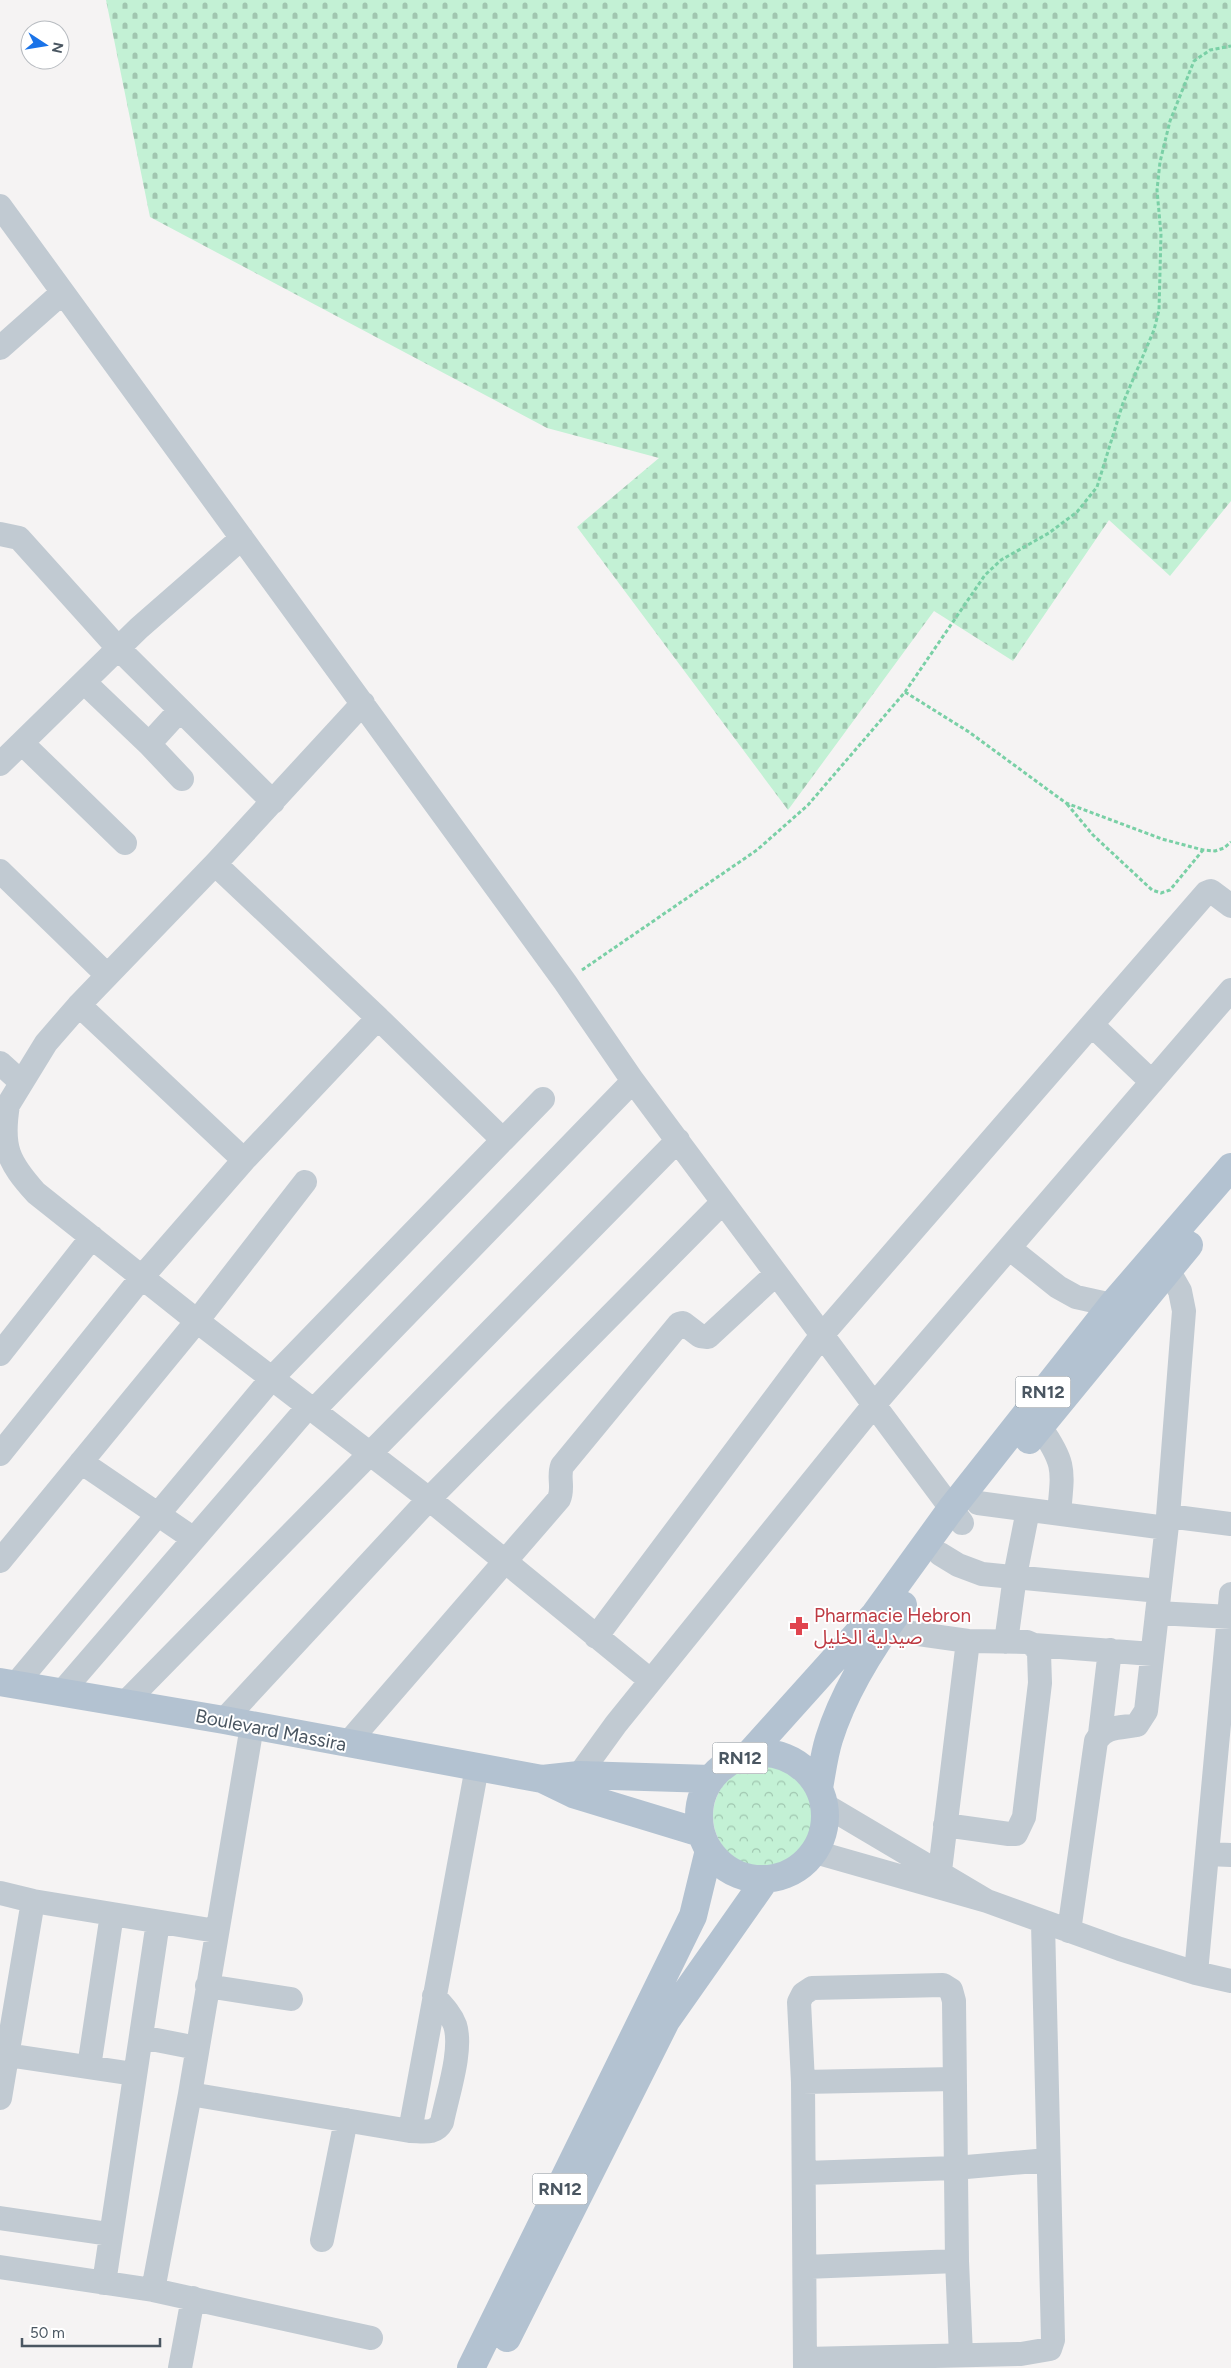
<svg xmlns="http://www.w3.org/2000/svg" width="1231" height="2368" viewBox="0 0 1231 2368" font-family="Figtree,'Noto Sans Arabic',sans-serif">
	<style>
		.forest { fill: url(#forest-crowns) }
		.cemetery { fill: url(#cemetery-stones) }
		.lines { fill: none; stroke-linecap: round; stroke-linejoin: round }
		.path { stroke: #7ad0a6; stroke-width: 3; stroke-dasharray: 4 2.5; stroke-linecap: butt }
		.minor { stroke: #c1cad2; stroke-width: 24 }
		.major { stroke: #b3c2d1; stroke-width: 28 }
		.labels { text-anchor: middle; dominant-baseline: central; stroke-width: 4; stroke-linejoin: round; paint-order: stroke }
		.shield { fill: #fff; stroke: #808990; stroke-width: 1 }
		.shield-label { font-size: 18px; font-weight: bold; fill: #4a5661 }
		.health-label { font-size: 19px; fill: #be3a42; stroke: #fff; text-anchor: start }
		.street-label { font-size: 19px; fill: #4a5661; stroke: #fff }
	</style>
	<defs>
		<pattern id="forest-crowns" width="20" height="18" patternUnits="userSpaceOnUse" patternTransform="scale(1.25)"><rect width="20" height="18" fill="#c3f1d5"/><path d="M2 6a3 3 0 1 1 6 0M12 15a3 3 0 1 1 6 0" fill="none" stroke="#a0c6b0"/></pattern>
		<pattern id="cemetery-stones" width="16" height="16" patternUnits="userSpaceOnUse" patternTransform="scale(1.25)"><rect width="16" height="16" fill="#c3f1d5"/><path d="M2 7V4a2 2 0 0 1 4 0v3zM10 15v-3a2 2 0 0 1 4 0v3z" fill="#a0c6b0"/></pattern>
	</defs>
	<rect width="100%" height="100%" fill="#f5f3f3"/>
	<path class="forest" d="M713 1816a51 51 0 1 1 102 0a51 51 0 1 1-102 0Z"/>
	<path class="cemetery" d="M106 0H1231V501L1170 576 1109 520 1013 661 934 611 788 810 577 527 659 458 547 428 150 217Z"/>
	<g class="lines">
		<path class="path" d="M905 692 969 732 1066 803 1162 839 1203 850 1215 851 1224 848 1231 842
			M1067 804 1093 835 1152 890 1161 893 1170 890 1203 850
			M582 970 757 850 808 805 905 692 985 575 1001 560 1049 533 1077 512 1097 487 1123 403 1154 330 1159 310 1161 234 1157 190 1160 162 1170 121 1194 61 1210 50 1231 46"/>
		<path class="minor" d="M0 206 565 982 633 1081 962 1523
			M0 348 62 293
			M0 534 19 538 118 648 273 802
			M84 682 149 744 182 779
			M22 743 125 843
			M149 744 180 710
			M0 764 139 628 242 538
			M215 864 378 1018
			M0 871 107 975
			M79 1005 244 1160
			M1092 1025 1152 1082
			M0 1063 21 1082
			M8 1105C1 1147 8 1162 36 1193L197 1321 429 1499 723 1202
			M0 1113 8 1105 46 1043 79 1005 215 864 363 703
			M503 1140 543 1099
			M1009 1248 1058 1287 1076 1297 1112 1305
			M0 1354 92 1237
			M313 1411 633 1081
			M1040 1427C1066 1464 1063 1470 1059 1513
			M0 1454 142 1277 244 1160 378 1018 503 1140 272 1378 16 1684
			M81 1462 194 1539
			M978 1503 1166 1528
			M1168 1516 1231 1524
			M940 1554 958 1565 982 1574 1159 1591
			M0 1561 197 1321 305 1182
			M1157 1613 1231 1617
			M869 1627 968 1641 1027 1642 1034 1645 1039 1653 1040 1683 1024 1817 1016 1834H1009L945 1825
			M596 1637 822 1335 1206 893 1211 891 1231 906
			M1006 1642 1015 1576 1028 1510
			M1034 1645 1152 1654
			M61 1693 308 1407
			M124 1704 678 1140
			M224 1720 429 1499 650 1680
			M1100 1734 1110 1650
			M347 1744 559 1499C564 1488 558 1477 562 1466L679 1324 683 1323 700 1336 708 1337 776 1274
			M575 1789 579 1775 616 1724 873 1406 1231 990
			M815 1852 987 1901 825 1805
			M1207 1854 1231 1855
			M938 1887 968 1641
			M0 1893 33 1901 216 1931
			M987 1901 1120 1949 1196 1973 1231 1981
			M1069 1931 1096 1741C1104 1726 1121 1728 1137 1725L1146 1711 1168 1516 1184 1311 1180 1291 1160 1256
			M1196 1973 1231 1594
			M207 1986 291 1999
			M141 2037 197 2048
			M7 2055 134 2074
			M89 2067 112 1914
			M803 2082 954 2079
			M190 2094 410 2131C423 2131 435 2135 442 2122 447 2096 463 2050 455 2025 451 2014 442 2005 434 1996
			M0 2098 33 1901
			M410 2131 477 1767
			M804 2173 955 2168 1048 2160
			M0 2218 109 2234
			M322 2240 346 2120
			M0 2267 153 2290 371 2338
			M805 2267 957 2261
			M104 2283 158 1922
			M153 2290 190 2094 252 1726
			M805 2359 1021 2354 1050 2349 1053 2340 1043 1923
			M180 2368 193 2298
			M805 2368 803 2082 799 2002 803 1994 812 1988 943 1985 951 1990 954 2001 957 2261 961 2355"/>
		<path class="major" d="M1029 1440 1189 1245
			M0 1682 224 1720 542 1779
			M699 1816a63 63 0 1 1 126 0a63 63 0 1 1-126 0Z
			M749 1754 875 1614 951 1509 1112 1305 1231 1167
			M819 1788C822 1772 824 1755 829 1739 844 1691 873 1645 903 1605
			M701 1833 573 1794 542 1779 579 1775 711 1779
			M507 2338 666 2021 765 1880
			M471 2368 693 1916 709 1850"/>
	</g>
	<defs>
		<g id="pharmacy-bare" transform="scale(1.5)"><path d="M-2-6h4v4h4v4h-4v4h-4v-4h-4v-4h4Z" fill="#e0444e" stroke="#fff" stroke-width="2.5" paint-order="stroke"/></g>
	</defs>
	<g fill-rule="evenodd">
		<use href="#pharmacy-bare" x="799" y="1626"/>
	</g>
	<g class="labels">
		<g class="shield">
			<rect x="1015.5" y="1376.5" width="55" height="31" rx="4"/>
			<rect x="712.5" y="1742.5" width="55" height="31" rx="4"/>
			<rect x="532.5" y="2173.5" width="55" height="31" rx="4"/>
		</g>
		<g class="shield-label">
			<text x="1043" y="1392">RN12</text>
			<text x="740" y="1758">RN12</text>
			<text x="560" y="2189">RN12</text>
		</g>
		<g class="health-label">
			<text x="814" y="1615">Pharmacie Hebron<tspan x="814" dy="22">صيدلية الخليل</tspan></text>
		</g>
		<g class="street-label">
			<text transform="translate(271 1730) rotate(11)">Boulevard Massira</text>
		</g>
	</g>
	<g transform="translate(45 45) rotate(102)"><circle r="24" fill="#ffffff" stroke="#b7bbc0"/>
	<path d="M0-4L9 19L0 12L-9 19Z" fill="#1a73e8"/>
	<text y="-8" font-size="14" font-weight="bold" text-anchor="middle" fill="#4a5661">N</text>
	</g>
	<path d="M22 2338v8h138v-8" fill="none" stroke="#4a5661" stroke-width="2.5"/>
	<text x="30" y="2338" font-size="15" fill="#4a5661" stroke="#ffffff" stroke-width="4" paint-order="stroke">50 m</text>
</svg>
